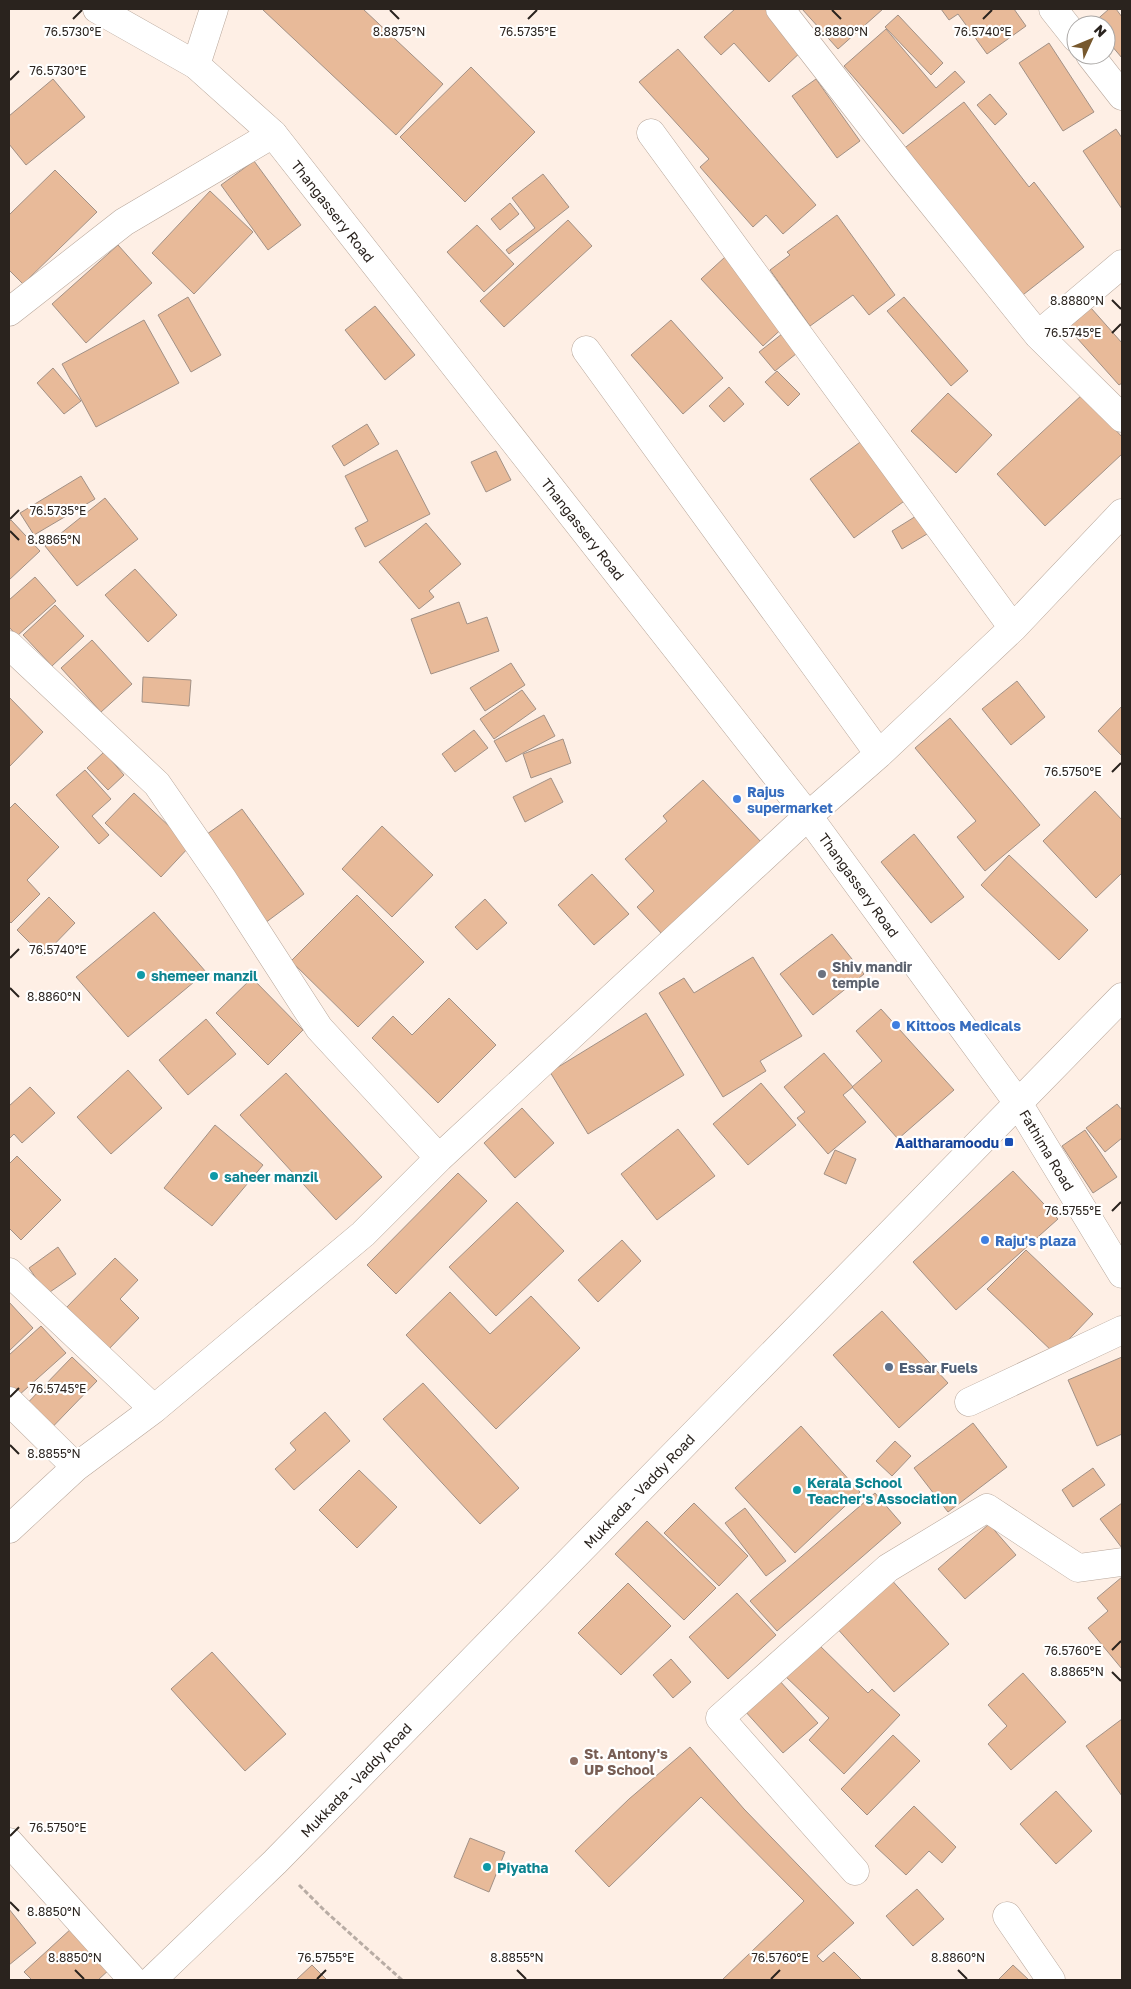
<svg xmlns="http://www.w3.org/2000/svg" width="1131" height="1989" viewBox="0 0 1131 1989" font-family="'Golos Text',sans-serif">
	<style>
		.building { fill: #e8ba99; stroke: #a29186 }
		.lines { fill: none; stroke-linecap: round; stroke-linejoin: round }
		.minor-casing { stroke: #b8a79b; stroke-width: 29 }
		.tertiary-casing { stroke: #b8a79b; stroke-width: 29 }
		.path { stroke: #b8aca4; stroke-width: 3; stroke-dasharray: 5 2.5; stroke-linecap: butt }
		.minor { stroke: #fff; stroke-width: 28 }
		.tertiary { stroke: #fff; stroke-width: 28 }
		.ticks { fill: none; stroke: #2a231e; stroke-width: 2 }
		.shop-dot { fill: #3f7fe0; stroke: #fff; stroke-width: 2 }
		.worship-dot { fill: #6b7280; stroke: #fff; stroke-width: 2 }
		.culture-dot { fill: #0f9aa8; stroke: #fff; stroke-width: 2 }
		.transit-dot { fill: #1a4fb4; stroke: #fff; stroke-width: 2 }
		.service-dot { fill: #5c6f8a; stroke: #fff; stroke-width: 2 }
		.education-dot { fill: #8d6e63; stroke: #fff; stroke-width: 2 }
		.labels { text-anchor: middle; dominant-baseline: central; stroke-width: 4.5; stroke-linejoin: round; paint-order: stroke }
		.street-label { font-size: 14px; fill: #2a231e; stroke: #fff }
		.shop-label { font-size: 14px; font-weight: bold; fill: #366cbe; stroke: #fff; text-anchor: start }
		.worship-label { font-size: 14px; font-weight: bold; fill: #5b616d; stroke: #fff; text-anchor: start }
		.culture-label { font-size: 14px; font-weight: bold; fill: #0d838f; stroke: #fff; text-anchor: start }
		.transit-label { font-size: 14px; font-weight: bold; fill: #164399; stroke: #fff; text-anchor: end }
		.service-label { font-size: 14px; font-weight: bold; fill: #4e5e75; stroke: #fff; text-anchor: start }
		.education-label { font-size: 14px; font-weight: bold; fill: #785e54; stroke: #fff; text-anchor: start }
		.ticks-label { font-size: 12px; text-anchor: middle; fill: #2a231e; stroke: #fff; stroke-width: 4.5; stroke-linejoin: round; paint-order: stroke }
	</style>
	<rect width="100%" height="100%" fill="#feefe5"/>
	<path class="building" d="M262 9H363L443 84 396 135Z
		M735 9H767L804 49 769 82 734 43 721 55 704 37Z
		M802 9H883L838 49Z
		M941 9H1014L1026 26 987 54 958 14 949 20Z
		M1109 9H1116L1122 17V58L1106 39V25H1094L1093 23Z
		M898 15 943 63 931 75 885 27Z
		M886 29 936 88 955 71 965 82 903 134 844 66Z
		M1049 43 1094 112 1063 131 1019 63Z
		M678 49 816 205 783 234 766 215 753 227 700 167 709 159 639 82Z
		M471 67 535 132 465 202 400 137Z
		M53 79 85 117 26 165 9 144V116Z
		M816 79 860 141 837 158 792 96Z
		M990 94 1007 114 995 125 977 105Z
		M964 102 1029 187 1034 182 1084 247 1019 298 902 150Z
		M1116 129 1122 138V209L1083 151Z
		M254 161 301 225 268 250 221 185Z
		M55 170 97 212 23 284 9 270V215Z
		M543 174 569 207 509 254 506 250 535 228 512 198Z
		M210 191 253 232 194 294 152 253Z
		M510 203 519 214 500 230 491 219Z
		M837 215 895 295 869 315 853 295 810 326 770 270 790 255 787 252Z
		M568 220 592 246 504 327 480 301Z
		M477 225 514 264 484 292 447 252Z
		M118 245 152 283 86 343 52 304Z
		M725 257 787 324 763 346 701 279Z
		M188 297 221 355 191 372 158 315Z
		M904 297 968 371 951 386 887 311Z
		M375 306 415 355 385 380 345 330Z
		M1091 308 1122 343V383L1119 385 1068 328Z
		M144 320 179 383 96 427 62 364Z
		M671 320 723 378 683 414 631 355Z
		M787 330 802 349 775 371 759 352Z
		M53 368 81 401 64 414 37 383Z
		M777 371 800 394 788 406 765 382Z
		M729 387 744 404 724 422 709 406Z
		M948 393 992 435 956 473 911 431Z
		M1083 394 1122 437V454L1045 526 997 474Z
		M367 424 379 444 344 466 332 446Z
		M863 440 907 499 854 538 810 479Z
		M397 450 430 514 365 547 355 528 368 521 345 476Z
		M496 451 511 480 486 492 471 462Z
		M81 476 95 499 34 535 20 513Z
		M105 498 138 539 77 586 45 546Z
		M921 513 932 531 902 549 892 531Z
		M11 520 40 551 9 580V522Z
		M426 523 461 564 429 591 434 597 419 609 379 562Z
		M135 569 177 615 148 642 105 595Z
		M35 577 56 601 17 636 9 627V600Z
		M459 602 467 624 487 617 499 651 431 674 411 619Z
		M55 605 84 636 52 666 23 635Z
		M92 640 132 684 101 712 61 668Z
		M511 663 525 685 485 711 470 688Z
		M143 677 191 680 189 706 142 702Z
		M1017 681 1045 717 1011 745 982 709Z
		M522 690 536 709 494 739 480 719Z
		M9 697 43 732 9 767Z
		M1122 706V756L1098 731Z
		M544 715 555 736 506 762 494 741Z
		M950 718 1040 825 985 871 957 837 976 821 915 748Z
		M474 730 488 748 455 772 442 754Z
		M563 739 571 763 531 778 523 754Z
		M104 752 124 775 108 790 87 768Z
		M85 770 111 799 92 816 109 835 99 844 56 795Z
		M551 778 563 802 525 822 513 797Z
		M703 780 762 843 662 934 637 907 654 891 625 859 667 821 663 816Z
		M1095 791 1122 820V873L1096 898 1043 841Z
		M134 793 190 846 161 877 105 823Z
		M15 803 59 847 27 880 40 894 11 923 9 921V809Z
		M242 809 304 894 265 923 203 837Z
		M382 826 433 875 392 917 342 869Z
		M914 834 964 897 931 923 881 862Z
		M1009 855 1088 930 1059 960 981 885Z
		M592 874 629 914 594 945 558 905Z
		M357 895 424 962 358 1027 291 961Z
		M49 897 75 923 43 956 17 930Z
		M485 899 507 923 477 950 455 927Z
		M154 912 206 972 128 1037 76 977Z
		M832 934 864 974 813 1015 780 974Z
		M753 957 802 1036 760 1061 766 1071 723 1097 659 993 684 978 694 993Z
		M252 978 303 1030 268 1065 216 1013Z
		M449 998 496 1045 438 1103 372 1038 393 1016 412 1035Z
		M881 1009 954 1090 898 1139 852 1087 882 1061 856 1031Z
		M646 1013 684 1075 588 1134 550 1072Z
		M206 1019 236 1054 188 1095 159 1060Z
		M824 1053 853 1087 843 1095 866 1122 828 1154 797 1118 805 1112 784 1087Z
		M128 1070 162 1108 111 1154 77 1117Z
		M286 1073 382 1177 336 1220 240 1115Z
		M761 1083 796 1125 748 1165 713 1124Z
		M30 1087 55 1113 22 1143 14 1134 9 1139V1106Z
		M1117 1104 1122 1110V1138L1105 1152 1086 1128Z
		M522 1108 554 1143 515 1178 484 1143Z
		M215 1125 263 1165 212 1226 164 1188Z
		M678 1129 715 1176 657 1220 621 1174Z
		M1085 1130 1117 1177 1093 1193 1062 1146Z
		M835 1150 856 1159 846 1184 824 1174Z
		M17 1156 61 1200 21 1240 9 1228V1164Z
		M1013 1171 1058 1219 956 1310 913 1262Z
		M458 1173 487 1201 396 1294 367 1265Z
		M517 1202 564 1251 496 1316 449 1267Z
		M622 1240 641 1261 598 1302 578 1280Z
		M58 1247 76 1274 47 1294 29 1268Z
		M1026 1250 1093 1314 1055 1354 987 1289Z
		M115 1258 138 1280 120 1299 139 1318 106 1352 63 1311Z
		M450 1292 490 1334 531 1296 580 1348 496 1429 406 1335Z
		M9 1302 33 1328 9 1351Z
		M882 1311 948 1383 899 1428 833 1355Z
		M41 1326 66 1353 9 1404V1355Z
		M72 1357 97 1381 39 1441 14 1417Z
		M1122 1357V1434L1097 1446 1068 1380Z
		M423 1383 519 1488 480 1524 383 1419Z
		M325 1412 350 1441 294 1490 275 1469 296 1450 290 1443Z
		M973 1423 1007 1467 948 1512 914 1468Z
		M801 1426 860 1492 795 1553 735 1488Z
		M895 1441 911 1456 892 1476 876 1461Z
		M1093 1468 1105 1485 1073 1507 1062 1490Z
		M359 1470 397 1507 357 1548 319 1510Z
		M875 1493 901 1523 777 1631 750 1601Z
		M694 1503 748 1556 719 1586 664 1533Z
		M1122 1503V1548L1100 1519Z
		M745 1508 786 1561 766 1576 725 1523Z
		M647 1521 716 1588 684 1620 615 1554Z
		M989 1524 1016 1555 965 1599 938 1569Z
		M889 1577 949 1644 894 1692 835 1626Z
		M1122 1577V1669L1088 1628 1108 1611 1097 1598Z
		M628 1583 671 1626 621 1675 578 1633Z
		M737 1593 776 1635 728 1679 689 1637Z
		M816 1642 868 1693 872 1689 900 1715 844 1774 809 1740 829 1718 784 1675Z
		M212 1652 286 1734 245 1771 171 1689Z
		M671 1659 691 1682 673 1698 653 1675Z
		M1023 1673 1066 1722 1011 1770 988 1744 1007 1726 988 1705Z
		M778 1679 818 1723 783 1753 744 1710Z
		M1122 1719V1796L1086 1746Z
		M893 1735 920 1761 867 1815 841 1789Z
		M690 1747 744 1809 854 1923 817 1956 823 1962 834 1952 862 1980H722L804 1901 701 1797 609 1887 575 1851 629 1799Z
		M1056 1791 1092 1831 1056 1864 1020 1824Z
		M914 1806 956 1847 942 1863 929 1851 906 1875 875 1846Z
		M470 1838 505 1852 489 1892 454 1877Z
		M917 1889 944 1919 913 1946 886 1916Z
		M9 1909 36 1943 9 1965Z
		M73 1927 111 1968 98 1980H32L24 1972Z
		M312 1965 327 1980H296Z
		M1013 1965 1029 1980H998Z"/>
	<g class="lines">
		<g class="minor-casing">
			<path id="minor" d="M780 9 903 167 1038 335 1122 418
				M1053 9 1076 38
				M1090 55 1122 96
				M196 65 214 9
				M651 133 1013 628
				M9 312 124 222 273 134
				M1038 335 1122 264
				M586 350 879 754
				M9 645 157 784 224 881 319 1028 439 1158
				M9 1272 154 1409
				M9 1401 76 1467
				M969 1402 1122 1330
				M9 1529 76 1467 154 1409 363 1234 439 1158 808 816 879 754 1013 628 1122 513
				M9 1842 133 1980
				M855 1871 720 1718 888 1568 987 1508 1078 1568 1122 1562
				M1007 1916 1051 1980"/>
		</g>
		<g class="tertiary-casing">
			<path id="tertiary" d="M97 9 196 65 273 134 808 816 1018 1103 1122 1274
				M152 1980 275 1862 1122 997"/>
		</g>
		<path class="path" d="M299 1885 325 1911 402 1980"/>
		<use href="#minor" class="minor"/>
		<use href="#tertiary" class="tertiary"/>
	</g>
	<path class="ticks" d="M390 10 399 19M832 10 841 19M73 19 82 10M528 19 537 10M983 19 992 10M10 80 19 71M1112 300 1121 309M1112 333 1121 324M10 519 19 510M10 531 19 540M1112 772 1121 763M10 958 19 949M10 988 19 997M1112 1211 1121 1202M10 1397 19 1388M10 1445 19 1454M1112 1650 1121 1641M1112 1672 1121 1681M10 1836 19 1827M10 1902 19 1911M75 1970 84 1979M517 1970 526 1979M958 1970 967 1979M317 1979 326 1970M771 1979 780 1970"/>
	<g class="shop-dot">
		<circle cx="737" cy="799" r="5"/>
		<circle cx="896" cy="1025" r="5"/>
		<circle cx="985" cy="1240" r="5"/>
	</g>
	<circle class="worship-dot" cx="822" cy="974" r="5"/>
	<g class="culture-dot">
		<circle cx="141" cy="975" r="5"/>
		<circle cx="214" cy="1176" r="5"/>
		<circle cx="797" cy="1490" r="5"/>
		<circle cx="487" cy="1867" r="5"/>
	</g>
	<rect class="transit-dot" x="1004" y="1137" width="10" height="10" rx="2.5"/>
	<circle class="service-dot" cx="889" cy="1367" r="5"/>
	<circle class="education-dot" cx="574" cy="1761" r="5"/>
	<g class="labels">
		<g class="street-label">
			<text transform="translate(333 211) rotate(52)">Thangassery Road</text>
			<text transform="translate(583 529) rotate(52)">Thangassery Road</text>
			<text transform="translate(859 885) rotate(54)">Thangassery Road</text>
			<text transform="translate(1047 1150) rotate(59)">Fathima Road</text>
			<text transform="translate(639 1491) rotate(-46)">Mukkada - Vaddy Road</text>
			<text transform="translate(356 1780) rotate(-46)">Mukkada - Vaddy Road</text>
		</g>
		<g class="shop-label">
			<text x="747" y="791">Rajus<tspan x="747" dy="16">supermarket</tspan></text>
			<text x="906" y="1025">Kittoos Medicals</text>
			<text x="995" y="1240">Raju's plaza</text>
		</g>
		<g class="worship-label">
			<text x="832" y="966">Shiv mandir<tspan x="832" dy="16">temple</tspan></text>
		</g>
		<g class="culture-label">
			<text x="151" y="975">shemeer manzil</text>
			<text x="224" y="1176">saheer manzil</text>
			<text x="807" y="1482">Kerala School<tspan x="807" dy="16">Teacher's Association</tspan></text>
			<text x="497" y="1867">Piyatha</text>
		</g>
		<g class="transit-label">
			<text x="999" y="1142">Aaltharamoodu</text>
		</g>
		<g class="service-label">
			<text x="899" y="1367">Essar Fuels</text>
		</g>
		<g class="education-label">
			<text x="584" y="1753">St. Antony's<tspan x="584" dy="16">UP School</tspan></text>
		</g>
	</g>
	<g class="ticks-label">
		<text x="73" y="36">76.5730°E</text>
		<text x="528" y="36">76.5735°E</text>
		<text x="983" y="36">76.5740°E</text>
		<text x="399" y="36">8.8875°N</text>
		<text x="841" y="36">8.8880°N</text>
		<text x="58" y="75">76.5730°E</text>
		<text x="1077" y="305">8.8880°N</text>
		<text x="1073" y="337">76.5745°E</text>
		<text x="58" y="515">76.5735°E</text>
		<text x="54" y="544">8.8865°N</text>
		<text x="1073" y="776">76.5750°E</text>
		<text x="58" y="954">76.5740°E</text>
		<text x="54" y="1001">8.8860°N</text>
		<text x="1073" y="1215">76.5755°E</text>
		<text x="58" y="1393">76.5745°E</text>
		<text x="54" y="1458">8.8855°N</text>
		<text x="1073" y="1655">76.5760°E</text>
		<text x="1077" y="1676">8.8865°N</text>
		<text x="58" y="1832">76.5750°E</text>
		<text x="54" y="1916">8.8850°N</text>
		<text x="75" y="1962">8.8850°N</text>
		<text x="517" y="1962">8.8855°N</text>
		<text x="958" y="1962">8.8860°N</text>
		<text x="326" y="1962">76.5755°E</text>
		<text x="780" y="1962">76.5760°E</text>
	</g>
	<rect width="1131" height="1989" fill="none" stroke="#2a231e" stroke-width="20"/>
	<g transform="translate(1091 40) rotate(46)"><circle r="24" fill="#ffffff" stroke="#aaa7a5"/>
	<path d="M0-4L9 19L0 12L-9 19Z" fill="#77582d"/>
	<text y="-8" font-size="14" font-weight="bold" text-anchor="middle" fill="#2a231e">N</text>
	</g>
</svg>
